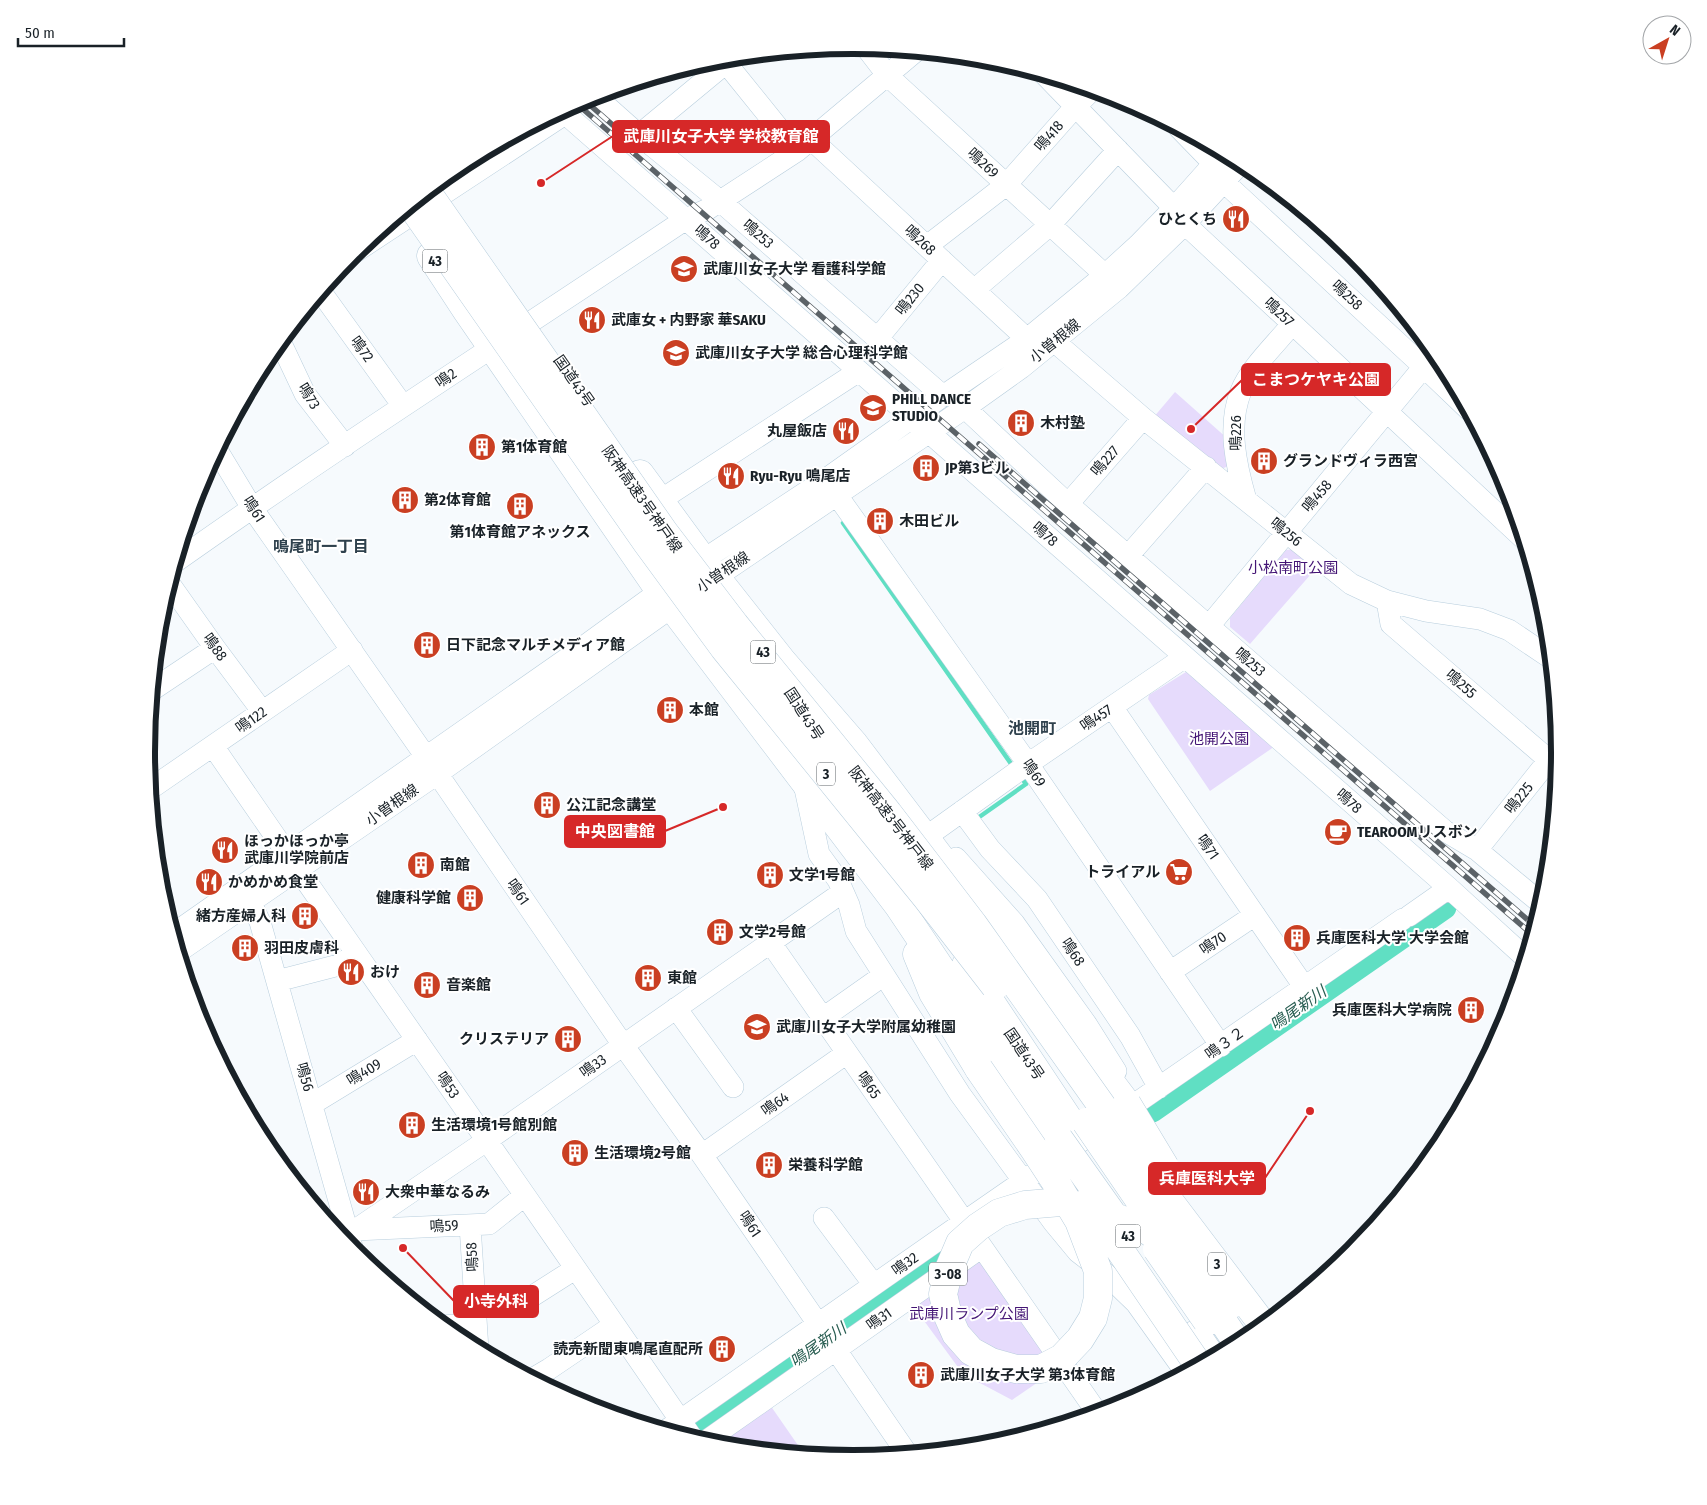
<svg xmlns="http://www.w3.org/2000/svg" width="1707" height="1505" viewBox="0 0 1707 1505" font-family="'Fira Sans Condensed','Noto Sans JP',sans-serif">
	<style>
		.green { fill: #e6dbfc }
		.lines { fill: none; stroke-linecap: round; stroke-linejoin: round }
		.stream { stroke: #60dfc3; stroke-width: 4.5 }
		.river { stroke: #60dfc3; stroke-width: 25 }
		.minor-casing { stroke: #b8cedd; stroke-width: 22 }
		.highway-casing { stroke: #b8cedd; stroke-width: 29 }
		.minor { stroke: #fff; stroke-width: 21 }
		.highway { stroke: #fff; stroke-width: 28 }
		.rail-casing { stroke: #5b6267; stroke-width: 5.5 }
		.rail { stroke: #fff; stroke-width: 4; stroke-dasharray: 11; stroke-linecap: butt }
		.highway-bridge-casing { stroke: #b8cedd; stroke-width: 29; stroke-linecap: butt }
		.highway-bridge { stroke: #fff; stroke-width: 28 }
		.labels { text-anchor: middle; dominant-baseline: central; stroke-width: 4; stroke-linejoin: round; paint-order: stroke }
		.shield { fill: #fff; stroke: #5e6468; stroke-width: 1 }
		.shield-label { font-size: 14px; font-weight: bold; fill: #192127 }
		.street-label { font-size: 15px; fill: #192127; stroke: #fff }
		.poi-label { font-size: 15px; font-weight: bold; fill: #192127; stroke: #fff; text-anchor: start }
		.park-label { font-size: 15px; fill: #441575; stroke: #fff }
		.neighbourhood-label { font-size: 16px; font-weight: bold; fill: #2f414d; stroke: #fff }
		.water-label { font-size: 16px; font-style: italic; fill: #285d51; stroke: #fff }
		.rim { fill: none; stroke: #192127; stroke-width: 6 }
		.leader { fill: none; stroke: #d62828; stroke-width: 2 }
		.callout-dot { fill: #d62828; stroke: #fff; stroke-width: 2 }
		.callout { fill: #d62828; stroke: #d62828; stroke-width: 2 }
		.callout-label { font-size: 16px; text-anchor: middle; font-weight: bold; fill: #fff }
	</style>
	<rect width="100%" height="100%" fill="#f6fafd"/>
	<path class="green" d="M1175 392 1228 439 1231 464 1224 468 1219 467 1153 418Z
		M1297 549 1318 566 1250 644 1230 627V618L1286 550Z
		M1186 672 1278 744 1210 791 1148 699 1149 695Z
		M981 1260 1057 1369 1012 1400 963 1374 911 1303Z
		M768 1402 802 1451 797 1454 715 1446Z"/>
	<g class="lines">
		<path class="stream" d="M843 523 1014 768
			M975 820 1026 784 1020 776"/>
		<path class="river" d="M1152 1110 1444 907
			M686 1437 951 1253"/>
		<g class="minor-casing">
			<path id="minor" d="M865 46 888 76 1105 275
				M722 58 797 151
				M1044 74 1174 208 1185 224 1525 540
				M594 95 639 135 720 201 943 396
				M561 110 1449 888 1527 959
				M1179 128 1214 164
				M639 135 726 63
				M812 140 1027 339
				M1224 182 1424 367 1469 410
				M927 246 1006 185 1075 107 1093 89
				M352 254 565 114
				M974 290 1050 225 1118 150
				M321 292 403 406
				M878 338 942 260
				M280 341 305 394 345 446
				M1055 342 1143 418 1351 584 1387 601 1426 611 1480 619 1509 630 1552 659
				M965 408 1068 504 1445 831 1477 850 1543 905
				M217 450 252 508 426 757 623 1045 702 1155 908 1455
				M829 484 1028 764 1221 1046
				M1246 500C1236 465 1227 426 1241 391 1250 368 1277 343 1292 324
				M659 501 859 371
				M1068 504 1143 418
				M1128 556 1206 467
				M175 562C343 443 516 333 686 219L708 209 797 151 916 51
				M169 583 215 648 262 711
				M1387 601 1391 624 1549 760
				M1209 626 1436 352
				M152 690 215 648
				M1112 707 1305 988
				M213 746C372 978 535 1207 693 1439
				M804 784 819 854 838 880 849 905 856 931 960 1094 1054 1223 1078 1252 1105 1273 1136 1303 1186 1373
				M150 789 352 650
				M962 811 990 849 1037 899 1130 1036 1159 1088
				M933 832 1028 764 1185 657
				M1477 850 1560 746
				M956 858 1014 923 1087 1025 1116 1071
				M251 903 260 922 354 1254
				M1409 916 1449 888
				M173 934 572 655 703 560 826 479 943 396 1027 339 1105 275 1138 245 1174 208 1224 152
				M770 942 1098 1414
				M178 952 437 774 672 607 965 408 1021 368 1119 288 1185 224 1242 162
				M1170 972 1255 915
				M277 981 339 965 356 953
				M676 1008 733 1087
				M823 1018 884 975
				M312 1104 417 1040
				M702 1155 847 1053
				M824 1218 874 1285
				M470 1225 478 1350
				M355 1230 489 1224 524 1196
				M342 1239 486 1141 843 892
				M475 1307 520 1304 575 1269
				M443 1326 476 1323
				M1219 1356 1265 1326
				M532 1379 549 1369 614 1325
				M665 1431 964 1222 1403 919
				M703 1443 982 1247"/>
		</g>
		<g class="highway-casing">
			<path id="highway" d="M431 256 467 311 660 591 898 905 965 1005 1051 1127
				M640 474 703 560 731 602
				M722 585 782 661 854 744 1127 1104
				M917 954 933 993 979 1069
				M966 965 1075 1129
				M1196 1334 1213 1359"/>
		</g>
		<use href="#minor" class="minor"/>
		<use href="#highway" class="highway"/>
		<g class="rail-casing">
			<path id="rail" d="M583 99 623 134
				M576 103 1534 936
				M979 444 1536 927"/>
		</g>
		<use href="#rail" class="rail"/>
		<g class="highway-bridge-casing">
			<path id="highway-bridge" d="M427 192 664 532 735 625 888 813 973 924 1170 1202 1264 1326
				M411 205 647 543 724 648 926 897 995 986
				M979 1069 1034 1149 1055 1181 1079 1221 1098 1271V1298L1093 1318 1080 1339 1062 1358 1041 1369H1016L991 1362 971 1351 956 1334 948 1316 943 1294 949 1269 960 1243 978 1227 999 1213 1025 1205 1061 1202 1090 1208 1144 1228 1179 1252 1227 1307
				M1127 1104 1165 1167
				M1086 1122 1166 1239
				M1059 1139 1115 1218
				M1090 1206 1199 1366
				M1157 1249 1207 1321
				M1205 1295 1239 1345"/>
		</g>
		<use href="#highway-bridge" class="highway-bridge"/>
	</g>
	<defs>
		<g id="restaurant-disc" transform="scale(1.4375)"><circle r="9.5" fill="#ca3f22" stroke="#fff"/><path d="M-5-6h1v4h1v-4h1v4h1v-4h1v5L-1.5 .5V6h-2V.5L-5-1ZM5-6V6H3V1.5H1.5Q1.5-4 5-6Z" fill="#fff"/></g>
		<g id="school-disc" transform="scale(1.4375)"><circle r="9.5" fill="#ca3f22" stroke="#fff"/><path d="M0-5L7-2L0 1L-7-2ZM-4 1L0 2.5L4 1V4Q0 6-4 4Z" fill="#fff"/></g>
		<g id="university-disc" transform="scale(1.4375)"><circle r="9.5" fill="#ca3f22" stroke="#fff"/><path d="M0-5L7-2L0 1L-7-2ZM-4 1L0 2.5L4 1V4Q0 6-4 4Z" fill="#fff"/></g>
		<g id="building-disc" transform="scale(1.4375)"><circle r="9.5" fill="#ca3f22" stroke="#fff"/><path d="M-4-6H4V6H1V3H-1V6H-4ZM-2.5-4.3h1.7v1.8h-1.7ZM.8-4.3h1.7v1.8H.8ZM-2.5-1h1.7V.8h-1.7ZM.8-1h1.7V.8H.8Z" fill="#fff"/></g>
		<g id="cafe-disc" transform="scale(1.4375)"><circle r="9.5" fill="#ca3f22" stroke="#fff"/><path d="M-5.5-4.5H6V0H3Q3 3.5 0 3.5H-2.5Q-5.5 3.5-5.5 0ZM3-3.2v2h1.7v-2ZM-6 4.5H4V6H-6Z" fill="#fff"/></g>
		<g id="supermarket-disc" transform="scale(1.4375)"><circle r="9.5" fill="#ca3f22" stroke="#fff"/><path d="M-6-5.5h2.5l.6 2H6L4.5 2H-2.5L-4.4-4H-6ZM-1.5 3.2a1.3 1.3 0 1 0 .1 0ZM3 3.2a1.3 1.3 0 1 0 .1 0Z" fill="#fff"/></g>
	</defs>
	<g fill-rule="evenodd">
		<use href="#restaurant-disc" x="1236" y="219"/>
		<use href="#school-disc" x="684" y="269"/>
		<use href="#restaurant-disc" x="592" y="320"/>
		<use href="#university-disc" x="676" y="353"/>
		<use href="#school-disc" x="873" y="408"/>
		<use href="#building-disc" x="1021" y="423"/>
		<use href="#restaurant-disc" x="846" y="431"/>
		<use href="#building-disc" x="482" y="447"/>
		<use href="#building-disc" x="1264" y="461"/>
		<use href="#building-disc" x="926" y="468"/>
		<use href="#restaurant-disc" x="731" y="476"/>
		<use href="#building-disc" x="405" y="500"/>
		<use href="#building-disc" x="520" y="506"/>
		<use href="#building-disc" x="880" y="521"/>
		<use href="#building-disc" x="427" y="645"/>
		<use href="#building-disc" x="670" y="710"/>
		<use href="#building-disc" x="547" y="805"/>
		<use href="#cafe-disc" x="1338" y="832"/>
		<use href="#restaurant-disc" x="225" y="850"/>
		<use href="#building-disc" x="421" y="865"/>
		<use href="#supermarket-disc" x="1179" y="872"/>
		<use href="#building-disc" x="770" y="875"/>
		<use href="#restaurant-disc" x="209" y="882"/>
		<use href="#building-disc" x="470" y="898"/>
		<use href="#building-disc" x="305" y="916"/>
		<use href="#building-disc" x="720" y="932"/>
		<use href="#building-disc" x="1297" y="938"/>
		<use href="#building-disc" x="245" y="948"/>
		<use href="#restaurant-disc" x="351" y="972"/>
		<use href="#building-disc" x="648" y="978"/>
		<use href="#building-disc" x="427" y="985"/>
		<use href="#building-disc" x="1471" y="1010"/>
		<use href="#school-disc" x="757" y="1027"/>
		<use href="#building-disc" x="568" y="1039"/>
		<use href="#building-disc" x="412" y="1125"/>
		<use href="#building-disc" x="575" y="1153"/>
		<use href="#building-disc" x="769" y="1165"/>
		<use href="#restaurant-disc" x="366" y="1192"/>
		<use href="#building-disc" x="722" y="1349"/>
		<use href="#building-disc" x="921" y="1375"/>
	</g>
	<g class="labels">
		<g class="shield">
			<rect x="422.5" y="249.5" width="25" height="23" rx="4"/>
			<rect x="750.5" y="640.5" width="25" height="23" rx="4"/>
			<rect x="817" y="762.5" width="18" height="23" rx="4"/>
			<rect x="1115.5" y="1224.5" width="25" height="23" rx="4"/>
			<rect x="1208" y="1252.5" width="18" height="23" rx="4"/>
			<rect x="929" y="1262.5" width="38" height="23" rx="4"/>
		</g>
		<g class="shield-label">
			<text x="435" y="261">43</text>
			<text x="763" y="652">43</text>
			<text x="826" y="774">3</text>
			<text x="1128" y="1236">43</text>
			<text x="1217" y="1264">3</text>
			<text x="948" y="1274">3-08</text>
		</g>
		<g class="street-label">
			<text transform="translate(1049 136) rotate(-49)">鳴418</text>
			<text transform="translate(983 163) rotate(43)">鳴269</text>
			<text transform="translate(758 234) rotate(41)">鳴253</text>
			<text transform="translate(707 237) rotate(41)">鳴78</text>
			<text transform="translate(920 240) rotate(43)">鳴268</text>
			<text transform="translate(1347 295) rotate(43)">鳴258</text>
			<text transform="translate(910 299) rotate(-51)">鳴230</text>
			<text transform="translate(1279 312) rotate(43)">鳴257</text>
			<text transform="translate(1055 341) rotate(-39)">小曽根線</text>
			<text transform="translate(362 349) rotate(54)">鳴72</text>
			<text transform="translate(446 378) rotate(-34)">鳴2</text>
			<text transform="translate(574 381) rotate(55)">国道43号</text>
			<text transform="translate(309 396) rotate(58)">鳴73</text>
			<text transform="translate(1236 433) rotate(-90)">鳴226</text>
			<text transform="translate(1105 461) rotate(-49)">鳴227</text>
			<text transform="translate(1317 496) rotate(-50)">鳴458</text>
			<text transform="translate(642 499) rotate(55)">阪神高速3号神戸線</text>
			<text transform="translate(254 509) rotate(57)">鳴61</text>
			<text transform="translate(1286 532) rotate(39)">鳴256</text>
			<text transform="translate(1045 534) rotate(41)">鳴78</text>
			<text transform="translate(723 572) rotate(-34)">小曽根線</text>
			<text transform="translate(215 647) rotate(54)">鳴88</text>
			<text transform="translate(1250 662) rotate(41)">鳴253</text>
			<text transform="translate(1461 684) rotate(41)">鳴255</text>
			<text transform="translate(804 714) rotate(57)">国道43号</text>
			<text transform="translate(1096 718) rotate(-34)">鳴457</text>
			<text transform="translate(251 720) rotate(-35)">鳴122</text>
			<text transform="translate(1034 773) rotate(56)">鳴69</text>
			<text transform="translate(1519 798) rotate(-51)">鳴225</text>
			<text transform="translate(1349 801) rotate(41)">鳴78</text>
			<text transform="translate(392 805) rotate(-35)">小曽根線</text>
			<text transform="translate(891 818) rotate(52)">阪神高速3号神戸線</text>
			<text transform="translate(1208 847) rotate(55)">鳴71</text>
			<text transform="translate(518 892) rotate(55)">鳴61</text>
			<text transform="translate(1213 943) rotate(-34)">鳴70</text>
			<text transform="translate(1073 952) rotate(56)">鳴68</text>
			<text transform="translate(1225 1043) rotate(-35)">鳴３２</text>
			<text transform="translate(1024 1054) rotate(56)">国道43号</text>
			<text transform="translate(593 1066) rotate(-35)">鳴33</text>
			<text transform="translate(364 1072) rotate(-31)">鳴409</text>
			<text transform="translate(305 1077) rotate(74)">鳴56</text>
			<text transform="translate(448 1085) rotate(56)">鳴53</text>
			<text transform="translate(869 1085) rotate(55)">鳴65</text>
			<text transform="translate(775 1104) rotate(-35)">鳴64</text>
			<text transform="translate(750 1224) rotate(56)">鳴61</text>
			<text transform="translate(444 1226) rotate(-3)">鳴59</text>
			<text transform="translate(472 1257) rotate(-93)">鳴58</text>
			<text transform="translate(905 1264) rotate(-35)">鳴32</text>
			<text transform="translate(879 1319) rotate(-35)">鳴31</text>
		</g>
		<g class="poi-label">
			<text x="1217" y="219" text-anchor="end">ひとくち</text>
			<text x="703" y="269">武庫川女子大学 看護科学館</text>
			<text x="611" y="320">武庫女 + 内野家 華SAKU</text>
			<text x="695" y="353">武庫川女子大学 総合心理科学館</text>
			<text x="892" y="399">PHILL DANCE<tspan x="892" dy="17">STUDIO</tspan></text>
			<text x="1040" y="423">木村塾</text>
			<text x="827" y="431" text-anchor="end">丸屋飯店</text>
			<text x="501" y="447">第1体育館</text>
			<text x="1283" y="461">グランドヴィラ西宮</text>
			<text x="945" y="468">JP第3ビル</text>
			<text x="750" y="476">Ryu-Ryu 鳴尾店</text>
			<text x="424" y="500">第2体育館</text>
			<text x="899" y="521">木田ビル</text>
			<text x="520" y="532" text-anchor="middle">第1体育館アネックス</text>
			<text x="446" y="645">日下記念マルチメディア館</text>
			<text x="689" y="710">本館</text>
			<text x="566" y="805">公江記念講堂</text>
			<text x="1357" y="832">TEAROOMリスボン</text>
			<text x="244" y="841">ほっかほっか亭<tspan x="244" dy="17">武庫川学院前店</tspan></text>
			<text x="440" y="865">南館</text>
			<text x="1160" y="872" text-anchor="end">トライアル</text>
			<text x="789" y="875">文学1号館</text>
			<text x="228" y="882">かめかめ食堂</text>
			<text x="451" y="898" text-anchor="end">健康科学館</text>
			<text x="286" y="916" text-anchor="end">緒方産婦人科</text>
			<text x="739" y="932">文学2号館</text>
			<text x="1316" y="938">兵庫医科大学 大学会館</text>
			<text x="264" y="948">羽田皮膚科</text>
			<text x="370" y="972">おけ</text>
			<text x="667" y="978">東館</text>
			<text x="446" y="985">音楽館</text>
			<text x="1452" y="1010" text-anchor="end">兵庫医科大学病院</text>
			<text x="776" y="1027">武庫川女子大学附属幼稚園</text>
			<text x="549" y="1039" text-anchor="end">クリステリア</text>
			<text x="431" y="1125">生活環境1号館別館</text>
			<text x="594" y="1153">生活環境2号館</text>
			<text x="788" y="1165">栄養科学館</text>
			<text x="385" y="1192">大衆中華なるみ</text>
			<text x="703" y="1349" text-anchor="end">読売新聞東鳴尾直配所</text>
			<text x="940" y="1375">武庫川女子大学 第3体育館</text>
		</g>
		<g class="park-label">
			<text x="1293" y="568">小松南町公園</text>
			<text x="1219" y="739">池開公園</text>
			<text x="969" y="1314">武庫川ランプ公園</text>
		</g>
		<g class="neighbourhood-label">
			<text x="321" y="546">鳴尾町一丁目</text>
			<text x="1032" y="728">池開町</text>
		</g>
		<g class="water-label">
			<text transform="translate(1298 1008) rotate(-35)">鳴尾新川</text>
			<text transform="translate(818 1345) rotate(-35)">鳴尾新川</text>
		</g>
	</g>
	<path d="M0 0H1707V1505H0ZM155 752a698 698 0 1 1 1396 0a698 698 0 1 1-1396 0Z" fill="#fff" fill-rule="evenodd"/>
	<path class="rim" d="M155 752a698 698 0 1 1 1396 0a698 698 0 1 1-1396 0Z"/>
	<path class="leader" d="M541 183L613 136M1191 429L1242 380M723 807L665 831M1310 1111L1265 1178M403 1248L454 1301"/>
	<g class="callout-dot">
		<circle cx="541" cy="183" r="5"/>
		<circle cx="1191" cy="429" r="5"/>
		<circle cx="723" cy="807" r="5"/>
		<circle cx="1310" cy="1111" r="5"/>
		<circle cx="403" cy="1248" r="5"/>
	</g>
	<g class="callout">
		<rect x="613" y="121" width="216" height="31" rx="5"/>
		<rect x="1242" y="364" width="148" height="31" rx="5"/>
		<rect x="565" y="816" width="100" height="31" rx="5"/>
		<rect x="1149" y="1163" width="116" height="31" rx="5"/>
		<rect x="454" y="1286" width="84" height="31" rx="5"/>
	</g>
	<g class="callout-label">
		<text x="721" y="142">武庫川女子大学 学校教育館</text>
		<text x="1316" y="385">こまつケヤキ公園</text>
		<text x="615" y="837">中央図書館</text>
		<text x="1207" y="1184">兵庫医科大学</text>
		<text x="496" y="1307">小寺外科</text>
	</g>
	<g transform="translate(1667 40) rotate(39)"><circle r="24" fill="#ffffff" stroke="#a3a6a9"/>
	<path d="M0-4L9 19L0 12L-9 19Z" fill="#ca3f22"/>
	<text y="-8" font-size="14" font-weight="bold" text-anchor="middle" fill="#192127">N</text>
	</g>
	<path d="M18 38v8h106v-8" fill="none" stroke="#192127" stroke-width="2.5"/>
	<text x="25" y="38" font-size="15" fill="#192127" stroke="#ffffff" stroke-width="4" paint-order="stroke">50 m</text>
</svg>
